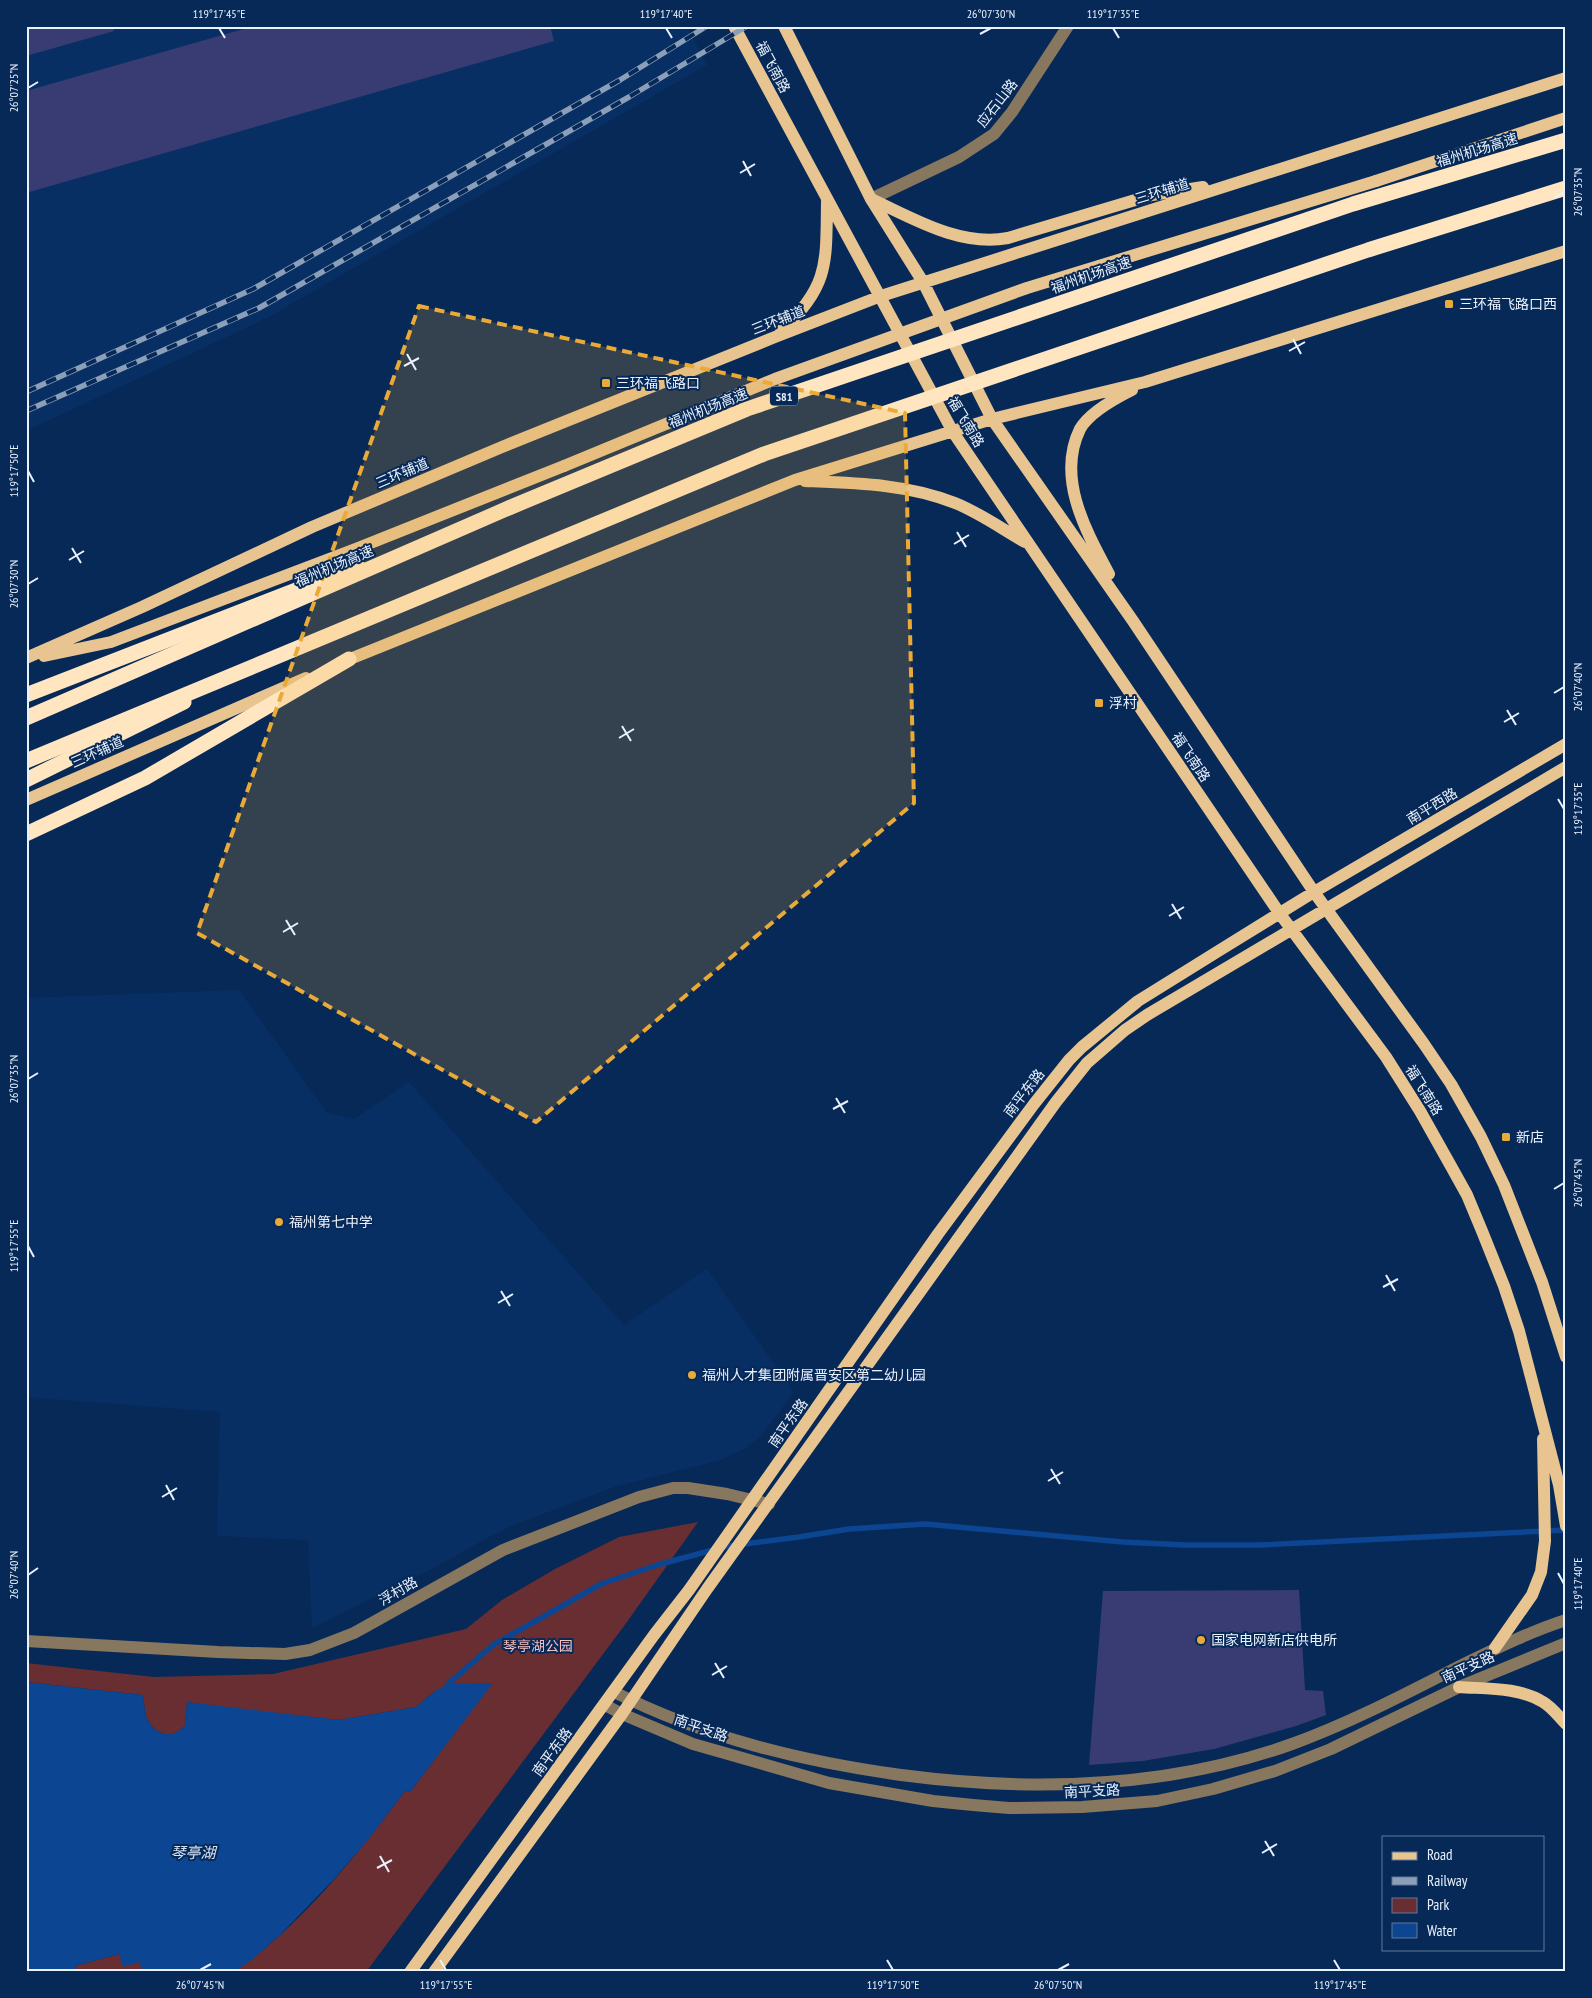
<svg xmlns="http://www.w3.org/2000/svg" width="1592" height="1998" viewBox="0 0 1592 1998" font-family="'PT Sans Narrow','Noto Sans SC',sans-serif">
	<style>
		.built { fill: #082f64 }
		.green { fill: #682e32 }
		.water { fill: #0c4692 }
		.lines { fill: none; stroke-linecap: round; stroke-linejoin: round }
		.stream { stroke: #0c4692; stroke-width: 5.5 }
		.building { fill: #383c72 }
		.minor { stroke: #88775f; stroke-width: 12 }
		.major { stroke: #e7c490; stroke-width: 12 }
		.highway { stroke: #ffe6c1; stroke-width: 15 }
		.rail-casing { stroke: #8c9fb9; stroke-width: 5.5 }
		.rail { stroke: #072957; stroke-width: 4; stroke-dasharray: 11; stroke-linecap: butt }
		.major-bridge { stroke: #e7c490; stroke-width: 12 }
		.highway-bridge { stroke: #ffe6c1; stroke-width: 15 }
		.marked { fill: #eaaa38; fill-opacity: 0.2; stroke: #eaaa38; stroke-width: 4; stroke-dasharray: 10 6; stroke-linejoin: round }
		.ticks { fill: none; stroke: #e9f1fd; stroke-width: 2 }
		.poi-dot { fill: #eaaa38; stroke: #072957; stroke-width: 2 }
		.labels { text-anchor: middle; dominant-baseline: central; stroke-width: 4; stroke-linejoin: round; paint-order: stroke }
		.shield { fill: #072957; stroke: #a5b5cb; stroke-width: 1 }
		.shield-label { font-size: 12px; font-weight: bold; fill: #e9f1fd }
		.street-label { font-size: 14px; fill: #e9f1fd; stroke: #072957 }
		.poi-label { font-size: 14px; fill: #e9f1fd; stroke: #072957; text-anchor: start }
		.park-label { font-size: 14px; fill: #f8bebf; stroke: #072957 }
		.water-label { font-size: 15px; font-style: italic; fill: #d4e3f8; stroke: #072957 }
		.neatline { fill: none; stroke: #e9f1fd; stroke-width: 2 }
		.ticks-label { font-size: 12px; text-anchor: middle; fill: #e9f1fd }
	</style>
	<rect width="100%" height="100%" fill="#072957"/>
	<path class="built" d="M26 26H687L707 65 267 318 26 431Z
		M239 990 327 1113 354 1119 409 1082 624 1325 707 1269 794 1392 761 1436 746 1448 721 1460 614 1487 511 1526 478 1543 436 1567 312 1628 308 1540 217 1536 220 1412 26 1397V998Z"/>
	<path class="green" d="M698 1522 624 1626 366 1972H234C302 1925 356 1856 405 1791L410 1792 492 1683 435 1691 416 1707 339 1720 244 1710 187 1702 185 1726C182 1728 178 1732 175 1733 162 1738 150 1728 146 1716 144 1709 145 1702 142 1695L26 1682V1663L154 1677 273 1674 466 1629 502 1600 555 1569 619 1537Z
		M119 1954 140 1962 143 1972H77L75 1966Z"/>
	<path class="water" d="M26 1682 142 1695C145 1702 144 1709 146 1716 150 1728 162 1738 175 1733 178 1732 182 1728 185 1726L187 1702 339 1720 416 1707 435 1691 448 1684 493 1683 410 1792 405 1791 367 1841 335 1878 280 1935 253 1959 234 1972H143L139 1962 123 1967 119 1954 75 1966 77 1972H26Z"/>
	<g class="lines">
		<path class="stream" d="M448 1684 493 1645 601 1584 657 1565 728 1546 799 1537 849 1529 925 1524 1123 1542 1185 1545H1260L1566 1530"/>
	</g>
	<path class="building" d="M26 26H113L114 31 26 56Z
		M254 26H550L554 41 26 193V91Z
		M1299 1590 1305 1690 1323 1691 1326 1715 1296 1726 1214 1749 1143 1761 1089 1765 1103 1591Z"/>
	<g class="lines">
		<path class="minor" d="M871 199 959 157 994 134 1012 112 1068 26
			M26 1641 218 1652 285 1654 310 1650 354 1633 503 1550 639 1497 673 1488H688L727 1494 769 1504
			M614 1692C706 1738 800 1761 901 1775 1032 1792 1167 1789 1292 1744 1350 1723 1405 1694 1460 1666 1495 1649 1529 1632 1566 1620
			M605 1705 622 1714 693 1744 829 1783 933 1801 973 1805 1009 1808 1082 1807 1157 1801 1213 1789 1275 1771 1331 1749 1459 1687 1566 1643"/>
		<path class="major" d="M734 26 953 432 1280 914 1386 1057 1420 1111 1452 1168 1467 1195 1482 1231 1504 1286 1519 1331 1559 1485 1566 1526
			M784 26 871 199 923 282 992 419 1133 621 1314 892 1424 1044 1451 1084 1481 1137 1504 1185 1542 1282 1566 1357
			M1376 181 1566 118
			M871 199C914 219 960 247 1008 238L1152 195 1203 187
			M781 331C830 286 826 262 827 201
			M805 481C856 483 907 484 955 503 980 513 1002 529 1025 542
			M1109 574C1086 531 1056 478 1080 429 1089 413 1116 398 1132 390
			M44 656 111 642 358 548 564 466
			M26 658 142 607 312 527 502 447 775 337 881 296 1566 78
			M340 663 795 480 992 419 1145 382 1566 251
			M26 800 306 678
			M1495 1648 1532 1595 1541 1572 1545 1541 1543 1439
			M1459 1687C1486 1689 1519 1687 1543 1702 1552 1707 1559 1717 1566 1724
			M410 1972 654 1635 689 1590 938 1234 1034 1104 1069 1060 1082 1047 1138 1001 1220 950 1314 892 1566 744
			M434 1972 622 1714 707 1589 1056 1102 1087 1063 1125 1030 1147 1015 1566 767"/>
		<path class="highway" d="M26 695 358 566
			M26 780 184 702
			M26 834 145 778 349 659"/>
		<g class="rail-casing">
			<path id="rail" d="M26 392 253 289 620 80 707 26
				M26 411 259 308 629 97 747 26"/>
		</g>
		<use href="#rail" class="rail"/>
		<path class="major-bridge" d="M564 466 775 379 1027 288 1376 181"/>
		<path class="highway-bridge" d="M26 718 511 507 747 409 1353 204 1566 140
			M26 761 764 454 1368 250 1566 188"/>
	</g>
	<path class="marked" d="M419 306 905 413 914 803 536 1122 197 933Z"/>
	<path class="ticks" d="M219 28 225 38M666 28 672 38M1113 28 1119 38M980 34 991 28M28 88 38 82M743 161 751 176M740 173 755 164M1554 198 1564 192M1293 339 1301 354M1289 351 1305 342M407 354 416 370M404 366 419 358M28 471 34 482M957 532 966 547M954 544 969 535M72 548 81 563M69 560 84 551M28 584 38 578M1554 693 1564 687M1507 710 1516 725M1504 722 1519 713M622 726 631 741M619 738 634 729M1558 799 1564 809M1172 904 1181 919M1169 916 1184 907M286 920 295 935M283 932 298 923M28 1079 38 1073M836 1098 845 1113M833 1109 848 1101M1554 1189 1564 1183M28 1246 34 1257M1386 1275 1395 1291M1383 1287 1398 1279M501 1291 510 1306M498 1303 513 1294M1051 1469 1060 1484M1048 1481 1063 1472M166 1485 174 1500M162 1497 177 1488M1558 1573 1564 1584M28 1575 38 1568M715 1663 724 1678M712 1675 727 1666M1265 1841 1274 1856M1262 1853 1277 1844M380 1856 389 1872M377 1868 392 1860M440 1960 446 1970M887 1960 893 1970M1334 1960 1340 1970M200 1970 211 1964M1058 1970 1069 1964"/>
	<g class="poi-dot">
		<rect x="1444" y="299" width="10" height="10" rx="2.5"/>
		<rect x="601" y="378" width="10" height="10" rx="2.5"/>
		<rect x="1094" y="698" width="10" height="10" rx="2.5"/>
		<rect x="1501" y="1132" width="10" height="10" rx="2.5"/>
		<circle cx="279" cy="1222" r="5"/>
		<circle cx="692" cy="1375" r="5"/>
		<circle cx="1201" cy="1640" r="5"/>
	</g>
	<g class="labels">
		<rect class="shield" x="770" y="386.5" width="28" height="19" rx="4"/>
		<g class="shield-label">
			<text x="784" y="396">S81</text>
		</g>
		<g class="street-label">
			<text transform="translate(773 67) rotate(62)">福飞南路</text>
			<text transform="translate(997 103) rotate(-52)">应石山路</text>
			<text transform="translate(1477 150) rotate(-17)">福州机场高速</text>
			<text transform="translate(1162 191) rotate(-17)">三环辅道</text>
			<text transform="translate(1091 275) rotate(-19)">福州机场高速</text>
			<text transform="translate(778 320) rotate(-21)">三环辅道</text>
			<text transform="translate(708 408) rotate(-22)">福州机场高速</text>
			<text transform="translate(966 422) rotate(59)">福飞南路</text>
			<text transform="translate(402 473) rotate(-23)">三环辅道</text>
			<text transform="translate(334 566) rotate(-23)">福州机场高速</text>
			<text transform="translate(97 752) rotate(-24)">三环辅道</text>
			<text transform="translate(1191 757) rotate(56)">福飞南路</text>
			<text transform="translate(1432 806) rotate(-31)">南平西路</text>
			<text transform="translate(1424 1090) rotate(58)">福飞南路</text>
			<text transform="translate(1024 1093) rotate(-52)">南平东路</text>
			<text transform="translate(788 1423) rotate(-55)">南平东路</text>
			<text transform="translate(398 1591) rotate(-30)">浮村路</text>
			<text transform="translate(1468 1667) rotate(-24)">南平支路</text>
			<text transform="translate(701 1728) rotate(19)">南平支路</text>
			<text transform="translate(552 1752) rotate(-54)">南平东路</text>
			<text transform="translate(1092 1791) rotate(-3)">南平支路</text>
		</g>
		<g class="poi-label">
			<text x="1459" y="304">三环福飞路口西</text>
			<text x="616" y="383">三环福飞路口</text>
			<text x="1109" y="703">浮村</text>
			<text x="1516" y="1137">新店</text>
			<text x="289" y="1222">福州第七中学</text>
			<text x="702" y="1375">福州人才集团附属晋安区第二幼儿园</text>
			<text x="1211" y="1640">国家电网新店供电所</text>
		</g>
		<g class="park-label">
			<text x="538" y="1646">琴亭湖公园</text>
		</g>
		<g class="water-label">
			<text x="193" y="1852">琴亭湖</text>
		</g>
	</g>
	<rect width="1592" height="1998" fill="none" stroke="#072957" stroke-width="55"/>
	<rect x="1382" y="1836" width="162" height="115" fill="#072957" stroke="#617999"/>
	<rect x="1392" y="1852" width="25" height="8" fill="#e7c490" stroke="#617999"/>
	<text x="1427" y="1860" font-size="15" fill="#e9f1fd">Road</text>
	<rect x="1392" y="1877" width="25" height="8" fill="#8c9fb9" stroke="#617999"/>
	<text x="1427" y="1886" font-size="15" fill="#e9f1fd">Railway</text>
	<rect x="1392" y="1898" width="25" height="15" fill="#682e32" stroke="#617999"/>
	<text x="1427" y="1910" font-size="15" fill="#e9f1fd">Park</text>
	<rect x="1392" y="1923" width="25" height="15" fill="#0c4692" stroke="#617999"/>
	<text x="1427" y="1936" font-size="15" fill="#e9f1fd">Water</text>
	<rect x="28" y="28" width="1536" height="1942" class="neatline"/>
	<g class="ticks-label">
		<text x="219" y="18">119°17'45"E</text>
		<text x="666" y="18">119°17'40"E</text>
		<text x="991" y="18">26°07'30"N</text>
		<text x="1113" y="18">119°17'35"E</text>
		<text transform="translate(14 88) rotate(-90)" y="4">26°07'25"N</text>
		<text transform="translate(1578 192) rotate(-90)" y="4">26°07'35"N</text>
		<text transform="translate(14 471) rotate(-90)" y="4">119°17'50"E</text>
		<text transform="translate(14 584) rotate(-90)" y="4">26°07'30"N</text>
		<text transform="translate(1578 687) rotate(-90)" y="4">26°07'40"N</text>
		<text transform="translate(1578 809) rotate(-90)" y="4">119°17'35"E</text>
		<text transform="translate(14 1079) rotate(-90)" y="4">26°07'35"N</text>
		<text transform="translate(1578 1183) rotate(-90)" y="4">26°07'45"N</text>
		<text transform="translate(14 1246) rotate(-90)" y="4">119°17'55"E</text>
		<text transform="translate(14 1575) rotate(-90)" y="4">26°07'40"N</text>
		<text transform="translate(1578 1584) rotate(-90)" y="4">119°17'40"E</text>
		<text x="200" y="1989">26°07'45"N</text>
		<text x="446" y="1989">119°17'55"E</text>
		<text x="893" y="1989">119°17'50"E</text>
		<text x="1058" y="1989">26°07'50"N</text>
		<text x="1340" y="1989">119°17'45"E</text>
	</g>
</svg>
